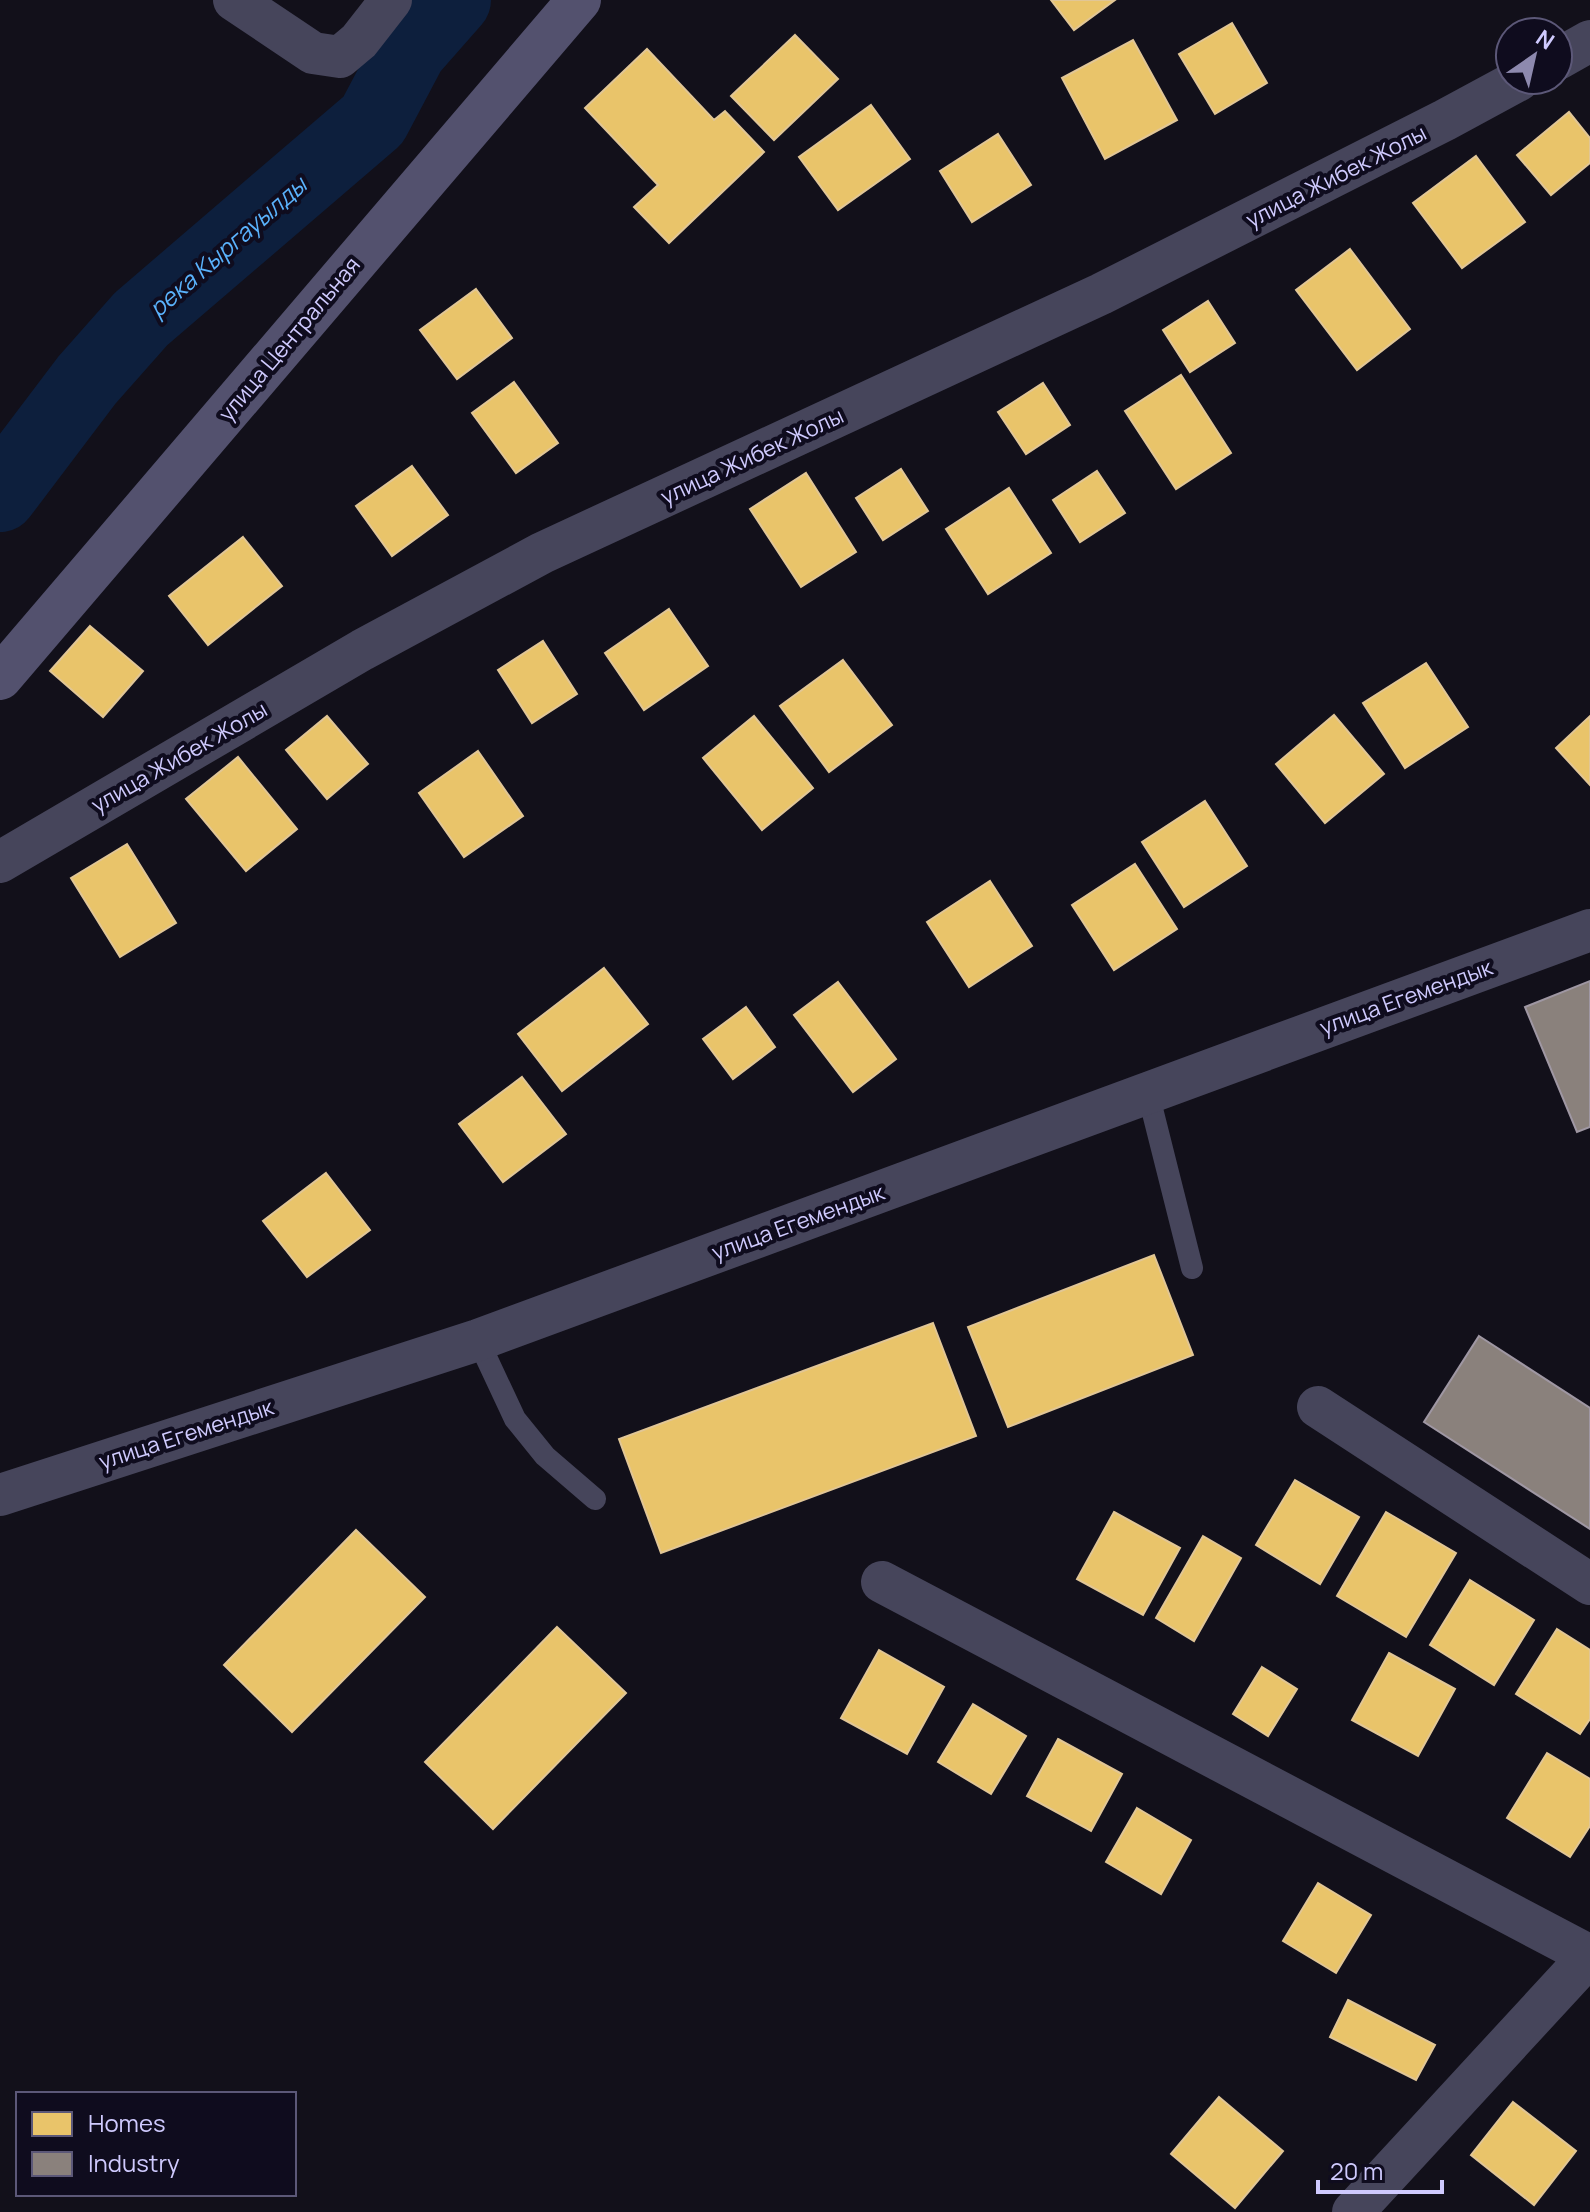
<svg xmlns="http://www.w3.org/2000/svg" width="1590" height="2212" viewBox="0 0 1590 2212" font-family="Manrope,sans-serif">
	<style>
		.homes { fill: #e9c46a; stroke: #e1c696; stroke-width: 2 }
		.industry { fill: #8a817c; stroke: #9f97a3; stroke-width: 2 }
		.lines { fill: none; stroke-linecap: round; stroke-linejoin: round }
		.river { stroke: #0d1f3d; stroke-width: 74 }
		.service { stroke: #46455b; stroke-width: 22 }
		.minor { stroke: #46455b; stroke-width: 42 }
		.secondary { stroke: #53516e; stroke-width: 44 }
		.labels { text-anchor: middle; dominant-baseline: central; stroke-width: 8; stroke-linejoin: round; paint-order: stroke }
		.street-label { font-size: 22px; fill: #cfcafe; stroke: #0f0c1e }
		.water-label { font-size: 24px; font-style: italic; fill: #5ab2fc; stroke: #0f0c1e }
	</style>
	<rect width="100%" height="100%" fill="#12101a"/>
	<path class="homes" d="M1051 0H1115L1074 30Z
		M1232 23 1267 83 1215 114 1179 54Z
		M795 35 838 79 774 140 731 96Z
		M1133 40 1177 120 1105 159 1062 78Z
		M647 49 714 120 725 111 764 152 669 243 634 207 658 185 585 108Z
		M871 105 910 159 838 210 799 157Z
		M1569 112 1590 138V163L1551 195 1517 155Z
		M998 134 1031 185 972 222 940 171Z
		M1476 156 1525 222 1462 268 1413 203Z
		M1350 249 1410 329 1357 370 1296 290Z
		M476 289 512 338 457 379 420 330Z
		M1208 301 1235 343 1190 372 1163 330Z
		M1181 375 1231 453 1176 489 1125 411Z
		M514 382 558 443 516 473 472 413Z
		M1043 383 1070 425 1026 454 998 412Z
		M412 466 448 515 392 556 356 506Z
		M901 469 928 511 883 540 856 498Z
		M1097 471 1125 513 1080 542 1053 500Z
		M806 473 856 552 801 587 750 509Z
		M1009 488 1051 553 988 594 946 529Z
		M243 537 282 586 208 645 169 596Z
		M669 609 708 666 644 710 605 653Z
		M90 626 143 671 103 717 50 671Z
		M543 641 577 694 532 723 498 670Z
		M843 660 892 725 829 772 780 706Z
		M1426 663 1468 727 1405 768 1363 703Z
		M1334 715 1384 774 1325 823 1276 764Z
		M327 716 368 764 327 799 286 750Z
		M754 716 813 788 762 830 703 758Z
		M1590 716V785L1556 748Z
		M478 751 523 816 464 857 419 793Z
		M238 757 297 829 246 871 186 799Z
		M1205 801 1247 866 1184 907 1142 842Z
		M127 844 176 923 120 957 71 878Z
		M1135 864 1177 929 1114 970 1072 905Z
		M990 881 1032 946 969 987 927 922Z
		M604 968 648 1024 562 1091 518 1034Z
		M838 982 896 1059 853 1092 794 1015Z
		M746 1007 775 1047 733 1079 703 1039Z
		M522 1077 566 1134 503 1182 459 1124Z
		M326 1173 370 1230 307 1277 263 1221Z
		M1154 1255 1193 1355 1008 1427 968 1327Z
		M933 1323 976 1436 661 1553 619 1439Z
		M1295 1480 1359 1517 1320 1584 1256 1545Z
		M1114 1512 1180 1548 1143 1615 1077 1579Z
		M1386 1512 1456 1553 1406 1637 1337 1596Z
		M356 1530 425 1597 292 1732 224 1665Z
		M1203 1536 1241 1558 1194 1641 1156 1618Z
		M1470 1580 1534 1620 1494 1685 1430 1645Z
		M557 1627 626 1693 493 1829 425 1762Z
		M1557 1629 1590 1650V1719L1580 1734 1516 1694Z
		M879 1650 944 1687 907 1754 841 1718Z
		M1389 1653 1455 1689 1418 1756 1352 1720Z
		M1262 1667 1297 1689 1268 1736 1233 1714Z
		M973 1704 1026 1736 991 1794 938 1762Z
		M1058 1739 1122 1774 1091 1831 1027 1796Z
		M1547 1753 1590 1779V1826L1570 1857 1507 1818Z
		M1137 1808 1191 1840 1161 1894 1106 1862Z
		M1318 1883 1371 1915 1336 1973 1283 1941Z
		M1348 2000 1435 2045 1416 2080 1330 2037Z
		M1219 2097 1283 2151 1235 2208 1171 2154Z
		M1513 2102 1576 2151 1534 2205 1471 2155Z"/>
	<path class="industry" d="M1590 981V1127L1577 1132 1525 1007Z
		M1479 1336 1590 1408V1529L1424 1422Z"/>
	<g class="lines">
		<path class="river" d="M0 495 87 380 141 319 373 120 410 50 454 0"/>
		<path class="service" d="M1148 1093 1192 1268
			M478 1340 515 1419 545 1456 595 1499"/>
		<path class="minor" d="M234 0 313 53 340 57 359 41 391 0
			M1558 59 1590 41
			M0 862 362 650 542 553 1101 294 1445 120 1519 80
			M1318 1407 1590 1584
			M0 1495 478 1340 1590 930
			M882 1582 1590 1956
			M1353 2212 1590 1955"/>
		<path class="secondary" d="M0 678 579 0"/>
	</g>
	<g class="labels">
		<g class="street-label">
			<text transform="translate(1336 176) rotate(-27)">улица Жибек Жолы</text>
			<text transform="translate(289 339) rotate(-50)">улица Центральная</text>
			<text transform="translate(752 456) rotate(-25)">улица Жибек Жолы</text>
			<text transform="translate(179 757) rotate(-30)">улица Жибек Жолы</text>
			<text transform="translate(1406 997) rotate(-20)">улица Егемендык</text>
			<text transform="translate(798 1222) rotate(-20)">улица Егемендык</text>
			<text transform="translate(186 1434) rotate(-18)">улица Егемендык</text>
		</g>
		<g class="water-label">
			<text transform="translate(227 246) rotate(-41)">река Кыргауылды</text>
		</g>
	</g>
	<rect x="16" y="2092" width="280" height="104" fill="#0f0c1e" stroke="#5c5878" stroke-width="2"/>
	<rect x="32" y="2112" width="40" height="24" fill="#e9c46a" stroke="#5c5878" stroke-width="2"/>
	<text x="88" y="2132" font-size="24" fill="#cfcafe">Homes</text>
	<rect x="32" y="2152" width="40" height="24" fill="#8a817c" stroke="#5c5878" stroke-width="2"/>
	<text x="88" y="2172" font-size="24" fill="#cfcafe">Industry</text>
	<g transform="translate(1534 56) rotate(34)"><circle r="38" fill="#0f0c1e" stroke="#5c5878" stroke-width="2"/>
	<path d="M0-6L14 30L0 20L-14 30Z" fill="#8d89ae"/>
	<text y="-12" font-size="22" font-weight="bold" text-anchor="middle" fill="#cfcafe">N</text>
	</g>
	<path d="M1318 2180v12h124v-12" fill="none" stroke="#cfcafe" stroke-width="4"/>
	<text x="1330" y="2180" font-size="24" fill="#cfcafe" stroke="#0f0c1e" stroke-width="6" paint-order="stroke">20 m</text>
</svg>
